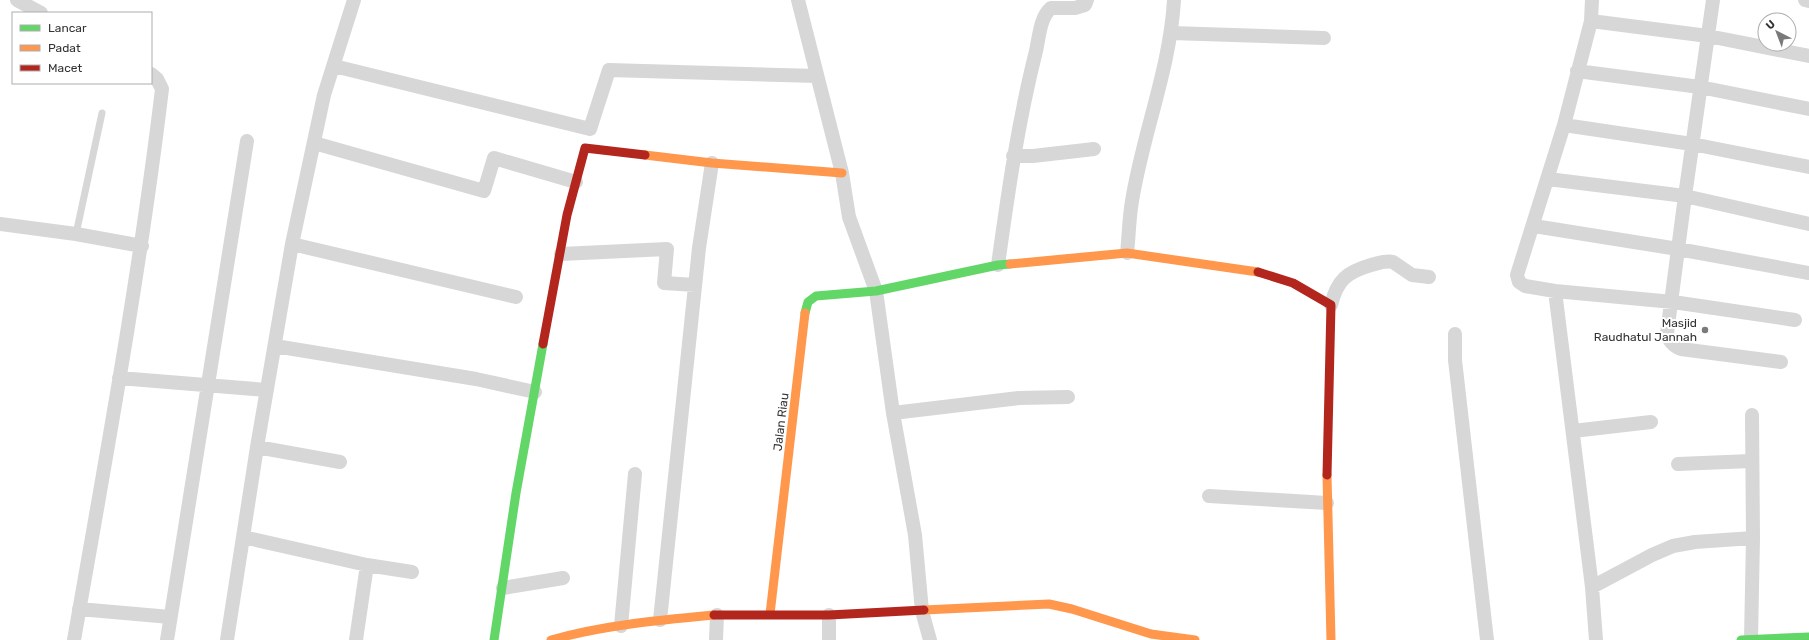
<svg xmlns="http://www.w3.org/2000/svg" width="1809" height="640" viewBox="0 0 1809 640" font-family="Rubik,sans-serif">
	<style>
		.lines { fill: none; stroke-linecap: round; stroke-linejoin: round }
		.lane { stroke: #d7d7d7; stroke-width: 7 }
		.street { stroke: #d7d7d7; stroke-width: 14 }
		.fast { stroke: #63d668; stroke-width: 9 }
		.slow { stroke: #ff974d; stroke-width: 9 }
		.jam { stroke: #b3261e; stroke-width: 9 }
		.poi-dot { fill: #7a7a7a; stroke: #fff; stroke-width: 1.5 }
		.labels { text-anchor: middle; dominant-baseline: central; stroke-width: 4; stroke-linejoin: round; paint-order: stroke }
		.poi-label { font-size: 12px; fill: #333; stroke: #fff; text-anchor: end }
		.street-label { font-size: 12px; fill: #333; stroke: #fff }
	</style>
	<rect width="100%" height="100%" fill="#fff"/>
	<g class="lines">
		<path class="lane" d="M76 234 102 113"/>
		<path class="street" d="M17 0 41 13
			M798 0 842 173 849 217 876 291 893 413 915 535 922 611 930 640
			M1592 0 1591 21 1564 125 1517 275 1519 282 1525 286 1555 291 1673 302 1795 320
			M1713 0 1685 196 1667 333C1669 342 1673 346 1681 349L1781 362
			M1805 0 1809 1
			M1591 21 1708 36 1809 56
			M1171 33 1324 38
			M334 66 590 129 609 70 817 76
			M1577 71 1700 87 1809 109
			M1564 125 1692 144 1809 167
			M314 143 484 191 494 158 576 182
			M1013 156H1033L1094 149
			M1548 179 1685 196 1809 224
			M0 224 76 234 142 246
			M1534 226 1678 249 1809 273
			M292 244 516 297
			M1127 253C1129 235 1129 218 1132 201 1143 133 1170 69 1174 0
			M561 254 667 249 664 283 695 285
			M998 265C1008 193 1018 122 1036 51 1039 38 1040 17 1051 8H1075L1085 5 1087 0
			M1555 291 1592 587 1596 640
			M1331 305C1337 280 1347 272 1371 265 1378 263 1386 260 1393 262L1412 275 1429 277
			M1455 334V360L1487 640
			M275 346 476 379 535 392
			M119 378 267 390
			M893 413 1019 398 1068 397
			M1573 431 1651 422
			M257 447 340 462
			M1678 464 1751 461
			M1209 496 1327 503
			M243 537 367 565 412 572
			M1592 587 1652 555 1673 546 1695 542 1753 538
			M503 588 563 578
			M79 609 170 617
			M660 620 699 248 712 163
			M621 626 635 474
			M1751 639 1753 538 1752 415
			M74 640C106 457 140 273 162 89L157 79 151 74
			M167 640 247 141
			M227 640 257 447 292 244 324 95 354 0
			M356 640 367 565
			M716 640 717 615
			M829 640V615"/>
		<path class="fast" d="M805 313 808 302 816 296 876 291 998 265 1010 264
			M494 640 516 493 543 344
			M1741 640 1809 637"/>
		<path class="slow" d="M645 155 712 163 842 173
			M1010 264 1127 253 1258 272
			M1327 475 1331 640
			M924 610 1049 604 1072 609 1151 634 1195 640
			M770 614 805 313
			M551 640C604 625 660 620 714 615"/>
		<path class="jam" d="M1258 272 1293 283 1331 305 1327 475
			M543 344 567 215 585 148 645 155
			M714 615H829L924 610"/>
	</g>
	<circle class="poi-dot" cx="1705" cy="330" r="4"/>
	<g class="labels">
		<g class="poi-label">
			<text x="1697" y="323">Masjid<tspan x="1697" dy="14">Raudhatul Jannah</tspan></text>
		</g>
		<g class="street-label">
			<text transform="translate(781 422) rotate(-83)">Jalan Riau</text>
		</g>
	</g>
	<rect x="12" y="12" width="140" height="72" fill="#ffffff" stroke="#adadad"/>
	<rect x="20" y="25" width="20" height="6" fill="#63d668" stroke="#adadad"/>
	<text x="48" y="32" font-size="12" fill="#333333">Lancar</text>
	<rect x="20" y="45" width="20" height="6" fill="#ff974d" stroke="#adadad"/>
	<text x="48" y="52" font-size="12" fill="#333333">Padat</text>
	<rect x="20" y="65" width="20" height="6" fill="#b3261e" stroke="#adadad"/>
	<text x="48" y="72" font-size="12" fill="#333333">Macet</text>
	<g transform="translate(1777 32) rotate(318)"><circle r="19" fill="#ffffff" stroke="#adadad"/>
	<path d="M0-3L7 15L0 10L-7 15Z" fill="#7a7a7a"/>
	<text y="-6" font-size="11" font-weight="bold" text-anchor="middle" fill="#333333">U</text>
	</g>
</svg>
